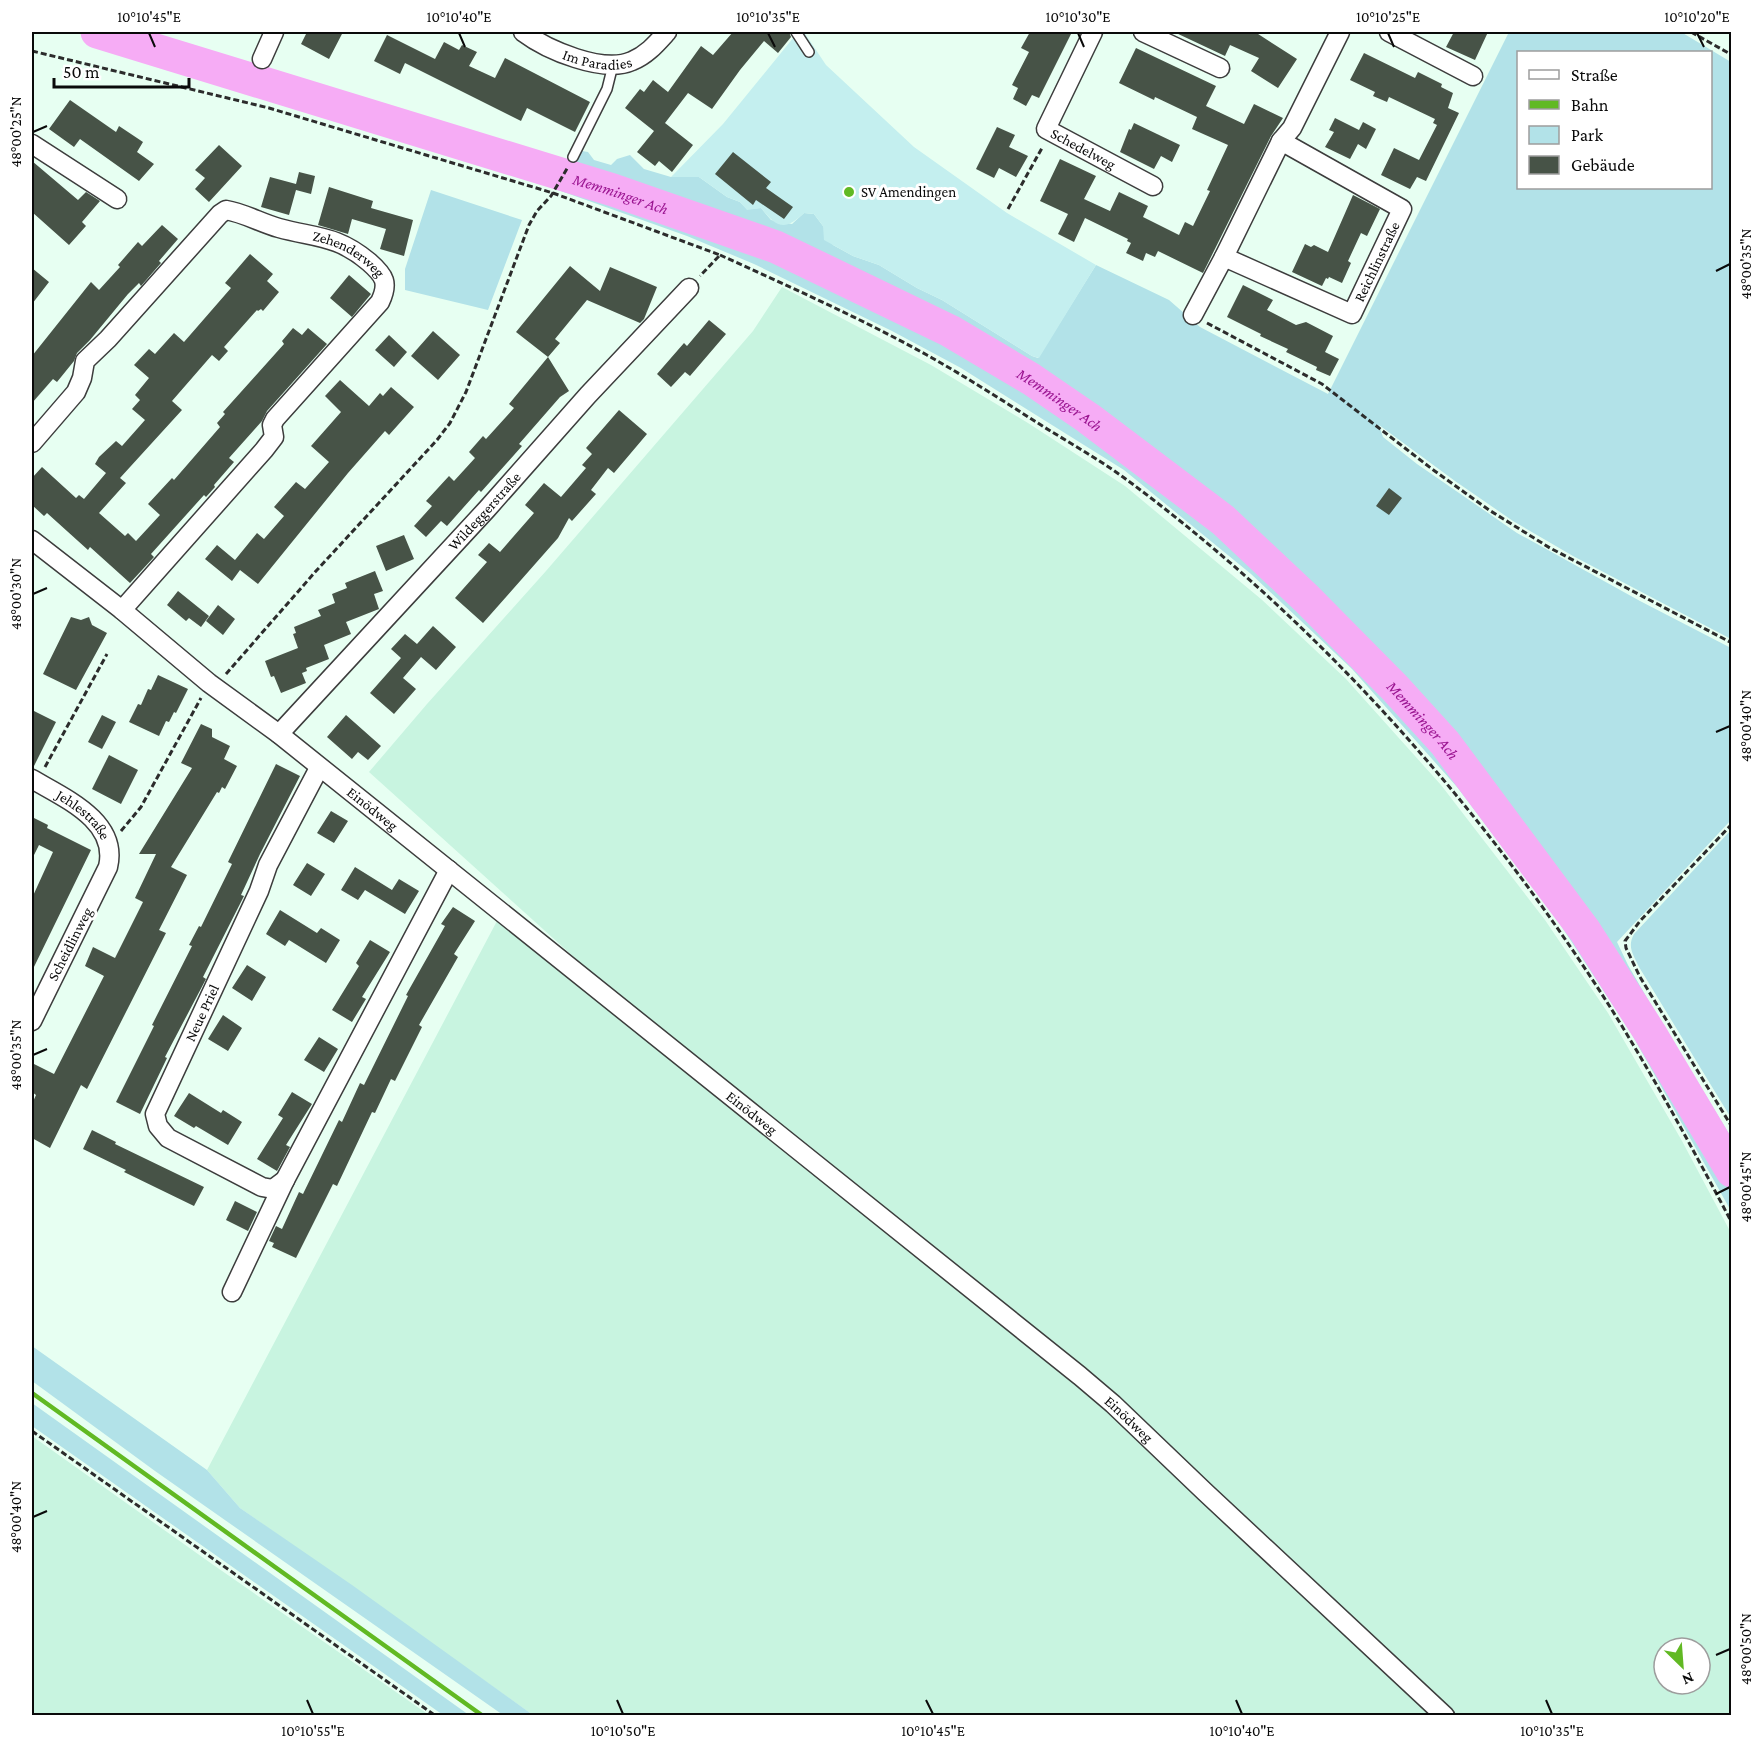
<svg xmlns="http://www.w3.org/2000/svg" width="1763" height="1747" viewBox="0 0 1763 1747" font-family="'Crimson Pro',serif">
	<style>
		.farmland { fill: #c8f4e0; fill-rule: evenodd }
		.green { fill: #b2e2e8; fill-rule: evenodd }
		.pitch { fill: #c4efef }
		.lines { fill: none; stroke-linecap: round; stroke-linejoin: round }
		.river { stroke: #f6acf5; stroke-width: 33 }
		.building { fill: #475347 }
		.lane-casing { stroke: #3d3d3d; stroke-width: 12 }
		.street-casing { stroke: #3d3d3d; stroke-width: 21 }
		.path { stroke: #2c2c2c; stroke-width: 3; stroke-dasharray: 6 3; stroke-linecap: butt }
		.lane { stroke: #fff; stroke-width: 9 }
		.street { stroke: #fff; stroke-width: 18 }
		.rail { stroke: #61b923; stroke-width: 4.5 }
		.ticks { fill: none; stroke: #0a0a0a; stroke-width: 2 }
		.poi-dot { fill: #61b923; stroke: #fff; stroke-width: 2 }
		.labels { text-anchor: middle; dominant-baseline: central; stroke-width: 6; stroke-linejoin: round; paint-order: stroke }
		.street-label { font-size: 15px; fill: #0a0a0a; stroke: #fff }
		.poi-label { font-size: 15px; fill: #0a0a0a; stroke: #fff; text-anchor: start }
		.water-label { font-size: 16px; font-style: italic; fill: #9b1591; stroke: #fff }
		.neatline { fill: none; stroke: #0a0a0a; stroke-width: 2 }
		.ticks-label { font-size: 15px; text-anchor: middle; fill: #0a0a0a }
	</style>
	<rect width="100%" height="100%" fill="#e7fff2"/>
	<path class="farmland" d="M782 287 931 365 1028 423 1125 486 1261 599 1346 679 1441 785 1545 920 1608 1013 1682 1141 1731 1233V1715H1457L1371 1639 1175 1454 635 1012 369 772 427 704 546 571 753 331ZM1664 1648H1700V1684H1664Z
		M498 919 1105 1404 1437 1715H533L240 1508 207 1470Z
		M32 1436 212 1564 429 1715H32Z"/>
	<path class="green" d="M1509 32H1681L1731 62V639L1573 556 1513 521 1455 481 1379 425 1383 437 1417 464 1517 533 1640 601 1731 648V820L1617 942 1628 965 1650 1003 1731 1137V1211L1631 1033 1554 915 1457 787 1352 669 1251 574 1124 470 961 368 892 331 754 264 687 236 558 190 582 151 588 152 594 160 611 165 617 159 630 155 644 169 671 177H699L727 197 740 202 747 209 761 208 771 220 792 224 804 213 814 214 823 226 833 245 853 256 879 265 917 288 942 300 1032 356 1038 358 1096 265 1169 300 1200 327 1328 394ZM1518 52H1710V188H1518Z
		M431 190 522 220 488 310 405 290V269Z
		M1731 830V1118L1639 967C1633 954 1627 947 1634 934Z
		M32 1346 207 1470 240 1508 352 1585 533 1715H503L155 1471 32 1381Z
		M32 1403 469 1715H443L32 1426Z"/>
	<path class="pitch" d="M798 32H804L826 65 914 147 1007 213 1096 265 1039 358 1032 356 942 300 917 288 879 265 853 256 824 240 823 226 814 214 804 213C785 231 777 228 761 208L747 210 740 202 727 197 699 177H671L723 124Z"/>
	<g class="lines">
		<path class="river" id="s1" d="M97 32 613 190 776 247 950 331 1031 379 1088 418 1223 520 1307 599 1395 688 1445 743 1585 931 1650 1033 1732 1171"/>
	</g>
	<path class="building" d="M307 32H343L329 59 301 44Z
		M733 32H789L791 37 778 53 764 41 740 70 712 109 688 93 665 123 693 145 672 172 659 161 655 166 637 152 654 131 625 108 640 89 644 92 653 80 668 92 701 46 713 55Z
		M1030 32H1072L1039 98 1032 95 1026 106 1013 99 1018 88 1012 85 1029 52 1021 48Z
		M1174 32H1255L1297 59 1278 88 1251 71 1259 58 1230 45 1225 56Z
		M1454 32H1488L1475 60 1446 47Z
		M387 35 435 59 444 42 459 50 462 45 477 52 469 66 495 78 505 58 590 102 575 132 527 108 521 121 405 63 400 74 374 61Z
		M1136 48 1216 86 1206 106 1244 124 1254 104 1283 118 1271 136 1203 273 1158 251 1155 257 1146 253 1143 261 1126 253 1131 243 1127 241 1128 239 1085 218 1074 242 1058 234 1068 214 1040 201 1060 159 1096 176 1084 199 1110 211 1119 192 1148 206 1143 217 1179 235 1185 222 1193 226 1210 191 1207 190 1228 145 1192 129 1197 117 1155 97 1154 100 1119 83Z
		M1364 53 1415 78 1418 72 1442 84 1441 87 1453 93 1448 108 1459 113 1426 181 1417 177 1410 189 1381 175 1394 148 1419 160 1437 125 1433 123 1435 119 1389 97 1387 102 1373 96 1375 92 1350 80Z
		M70 100 116 132 119 126 143 142 137 152 154 164 139 181 80 139 74 147 49 129Z
		M1335 118 1359 130 1363 122 1376 129 1366 149 1358 144 1350 159 1325 147 1334 132 1329 130Z
		M1134 123 1180 145 1172 162 1161 156 1154 169 1120 152 1129 129 1131 130Z
		M997 127 1015 135 1009 147 1028 156 1016 177 999 168 994 178 976 169Z
		M219 145 242 166 209 202 195 189 205 178 195 170Z
		M733 152 771 182 766 188 793 207 784 219 756 200 753 205 715 174Z
		M32 161 78 200 86 192 100 201 82 222 86 226 69 245 32 212Z
		M299 172 315 176 311 194 296 190 289 215 261 207 270 177 296 184Z
		M329 187 373 201 371 208 413 220 404 256 380 249 386 229 352 219 348 234 318 225Z
		M1353 195 1380 209 1367 236 1361 233 1348 261 1351 263 1342 283 1329 277 1328 279 1326 278 1322 286 1292 272 1305 244 1311 247 1314 245 1328 252Z
		M162 225 178 239 159 261 161 263 141 286 139 283 128 294 90 340 77 353 74 361 57 382 53 379 32 403V356L91 282 99 290 120 267 118 265 138 242 142 246Z
		M250 254 273 274 267 281 279 292 263 311 261 309 258 311 257 310 224 347 228 351 219 361 212 355 172 401 182 410 120 478 126 483 99 513 125 536 128 533 136 541 160 515 148 504 172 478 174 480 220 427 217 423 225 414 223 412 284 344 282 341 293 328 302 335 308 328 327 344 267 411 262 421 229 458 234 462 214 485 215 487 206 497 204 495 151 554 154 557 130 583 90 547 88 550 47 513 44 516 32 505V478L42 467 76 498 79 495 84 499 106 473 95 464 99 457 116 441 122 446 145 420 132 409 140 400 135 395 149 378 134 365 149 349 155 354 174 333 184 342 231 288 225 283Z
		M570 266 600 291 610 267 657 287 644 319 640 323 587 300 555 339 560 343 548 357 569 391 560 397 519 444 522 446 481 492 479 490 447 526 441 521 426 537 414 526 432 506 426 501 449 476 454 481 475 458 469 452 483 436 486 439 514 408 509 404 548 357 516 332Z
		M32 268 49 282 32 304Z
		M349 275 371 294 352 317 330 298Z
		M1243 285 1273 300 1267 310 1296 325 1306 322 1333 336 1325 352 1339 359 1330 376 1316 370 1317 367 1286 352 1288 349 1260 336 1261 334 1227 317Z
		M709 320 726 334 690 376 685 372 671 387 657 374 684 343 687 346Z
		M433 331 460 355 438 380 411 356Z
		M389 335 407 352 394 367 375 350Z
		M340 380 369 406 380 393 383 396 391 387 414 407 389 435 385 431 348 473 258 584 240 570 232 581 205 559 217 545 235 560 257 533 264 539 284 516 274 507 296 482 305 489 329 462 311 446 341 412 325 396Z
		M619 410 647 434 614 473 608 468 591 490 596 494 572 521 569 518 558 538 483 623 455 598 487 562 478 555 489 543 500 552 534 513 525 505 544 483 561 497 586 468 582 465 592 454 586 448Z
		M1389 488 1402 498 1389 515 1376 506Z
		M404 535 414 559 386 571 376 546Z
		M375 571 383 591 374 594 379 609 346 622 351 634 324 645 329 659 306 668 307 671 302 673 306 683 281 693 274 676 271 677 265 661 298 648 293 634 296 633 294 627 321 616 318 610 335 603 332 594 347 588 345 583Z
		M178 591 209 616 201 627 189 618 186 621 167 605Z
		M218 605 235 619 223 635 206 621Z
		M71 617 81 620 89 617 92 625 107 633 76 690 43 674Z
		M433 626 456 647 436 670 421 657 403 678 416 689 394 714 370 693 401 658 391 649 405 634 417 644Z
		M158 675 188 689 176 713 174 712 169 722 166 721 159 736 129 722 138 704 141 705 148 689 151 690Z
		M32 710 56 722 33 768H32Z
		M102 715 116 722 102 749 88 742Z
		M346 715 381 746 368 760 358 752 352 759 327 737Z
		M201 724 212 729V737L230 746 224 759 237 766 225 789 222 787 219 793 217 792 171 867 187 875 159 930 166 933 87 1089 81 1085 50 1148 32 1138V1104L36 1095 32 1092V1063L54 1074 104 976 85 966 93 947 115 958 143 902 135 898 156 854H139L192 768 181 763Z
		M109 755 138 770 121 804 92 789Z
		M276 764 300 776 260 854 241 895 244 896 203 977 206 979 165 1057 167 1058 140 1114 116 1102 154 1026 152 1025 192 946 189 945 199 926 201 927 232 864 228 862Z
		M331 811 348 821 334 843 317 833Z
		M32 817 48 825 47 828 91 850 32 971V898L53 852 39 845 32 859Z
		M307 863 325 874 311 896 293 885Z
		M355 867 392 890 399 879 419 891 405 914 365 890 358 900 341 890Z
		M453 907 475 921 454 954 458 957 419 1025 422 1027 395 1081 391 1079 375 1113 372 1112 337 1186 333 1184 296 1258 272 1247 274 1243 269 1241 276 1226 282 1229 299 1192 303 1194 339 1120 342 1122 360 1083 364 1085 408 996 406 995 445 926 441 924Z
		M280 910 317 933 321 928 340 940 326 963 289 940 285 946 266 934Z
		M370 940 390 952 362 997 366 999 352 1022 332 1010 359 966 356 963Z
		M247 965 266 977 252 1001 232 988Z
		M223 1015 242 1028 228 1051 208 1039Z
		M319 1037 338 1049 324 1072 304 1060Z
		M292 1092 312 1104 286 1145 290 1147 277 1171 257 1159 283 1118 278 1115Z
		M189 1093 221 1113 223 1110 242 1122 228 1145 196 1126 194 1128 174 1116Z
		M92 1130 116 1142 115 1144 204 1187 194 1206 124 1172 126 1170 83 1149Z
		M235 1201 257 1212 248 1231 226 1220Z"/>
	<g class="lines">
		<g class="lane-casing">
			<path id="lane" d="M796 32 809 52
				M573 157 607 89 613 65"/>
		</g>
		<g class="street-casing">
			<g id="street">
				<path id="s2" d="M523 32C547 50 603 74 632 61 647 55 657 43 667 32"/>
				<path id="s3" d="M1093 32 1046 129 1153 186"/>
				<path d="M1143 32 1220 68"/>
				<path d="M1389 32 1473 76"/>
				<path d="M262 59 274 32"/>
				<path d="M32 144 117 199"/>
				<path id="s4" d="M1224 257 1352 314 1402 209 1281 141"/>
				<path d="M1193 315 1224 257 1281 141 1292 128 1340 32"/>
				<path id="s5" d="M32 443 76 392 82 378 85 361 108 339 220 214 226 210C244 213 261 223 279 228 316 238 337 235 369 262 385 276 389 283 380 302L275 419 272 425 274 437 264 450 122 610"/>
				<path id="s6" d="M32 540 122 610 209 683 279 734 1080 1376 1113 1404 1205 1492 1445 1716"/>
				<path id="s7" d="M279 734 487 509 588 395 689 288"/>
				<path d="M319 768 268 865 259 891 155 1114 158 1126 168 1138 262 1187 273 1189 285 1180 449 870"/>
				<path id="s8" d="M32 779C64 798 119 821 108 867L32 1021"/>
				<path d="M232 1292 285 1180"/>
			</g>
		</g>
		<path class="path" d="M1691 32 1732 55
			M32 51 269 108 553 193 720 255 700 276
			M1008 209 1042 148
			M720 255C792 288 865 320 934 359 971 380 1008 404 1044 427 1070 443 1098 459 1123 477 1316 619 1484 808 1612 1010 1655 1079 1694 1151 1732 1223
			M1207 323 1322 384 1432 469 1489 510 1550 548 1732 643
			M226 674 316 571 437 440 450 423 466 392 529 225 537 211 551 196 568 167
			M45 767 107 654
			M1732 824 1640 921 1625 941 1626 948 1640 977 1732 1127
			M121 831 141 807 201 698
			M32 1431 436 1716"/>
		<use href="#lane" class="lane"/>
		<use href="#street" class="street"/>
		<path class="rail" d="M32 1393 483 1716"/>
	</g>
	<path class="ticks" d="M149 33 155 47M459 33 465 47M768 33 775 47M1078 33 1084 47M1388 33 1394 47M1697 33 1704 47M33 132 47 126M1716 271 1730 264M33 594 47 588M1716 732 1730 726M33 1055 47 1049M1716 1194 1730 1187M33 1517 47 1511M1716 1655 1730 1649M307 1700 313 1714M617 1700 623 1714M926 1700 933 1714M1236 1700 1242 1714M1546 1700 1552 1714"/>
	<circle class="poi-dot" cx="849" cy="192" r="6"/>
	<g class="labels">
		<g class="street-label">
			<text stroke="none"><textPath href="#s2" startOffset="81">Im Paradies</textPath></text>
			<text stroke="none"><textPath href="#s3" startOffset="150">Schedelweg</textPath></text>
			<text stroke="none"><textPath href="#s5" startOffset="438">Zehenderweg</textPath></text>
			<text stroke="none"><textPath href="#s4" startOffset="198">Reichlinstraße</textPath></text>
			<text stroke="none"><textPath href="#s7" startOffset="303">Wildeggerstraße</textPath></text>
			<text stroke="none"><textPath href="#s6" startOffset="434">Einödweg</textPath></text>
			<text stroke="none"><textPath href="#s8" startOffset="63">Jehlestraße</textPath></text>
			<text transform="translate(70 944) rotate(-63)">Scheidlinweg</text>
			<text transform="translate(202 1013) rotate(-65)">Neue Priel</text>
			<text stroke="none"><textPath href="#s6" startOffset="920">Einödweg</textPath></text>
			<text stroke="none"><textPath href="#s6" startOffset="1406">Einödweg</textPath></text>
		</g>
		<g class="poi-label">
			<text x="861" y="192">SV Amendingen</text>
		</g>
		<g class="water-label">
			<text stroke="none"><textPath href="#s1" startOffset="548">Memminger Ach</textPath></text>
			<text stroke="none"><textPath href="#s1" startOffset="1035">Memminger Ach</textPath></text>
			<text stroke="none"><textPath href="#s1" startOffset="1521">Memminger Ach</textPath></text>
		</g>
	</g>
	<rect width="1763" height="1747" fill="none" stroke="#ffffff" stroke-width="66"/>
	<rect x="1517" y="51" width="195" height="138" fill="#ffffff" stroke="#9d9d9d" stroke-width="1.5"/>
	<rect x="1529" y="70" width="30" height="9" fill="#ffffff" stroke="#9d9d9d" stroke-width="1.5"/>
	<text x="1571" y="81" font-size="18" fill="#0a0a0a">Straße</text>
	<rect x="1529" y="100" width="30" height="9" fill="#61b923" stroke="#9d9d9d" stroke-width="1.5"/>
	<text x="1571" y="111" font-size="18" fill="#0a0a0a">Bahn</text>
	<rect x="1529" y="126" width="30" height="18" fill="#b2e2e8" stroke="#9d9d9d" stroke-width="1.5"/>
	<text x="1571" y="141" font-size="18" fill="#0a0a0a">Park</text>
	<rect x="1529" y="156" width="30" height="18" fill="#475347" stroke="#9d9d9d" stroke-width="1.5"/>
	<text x="1571" y="171" font-size="18" fill="#0a0a0a">Gebäude</text>
	<g transform="translate(1682 1666) rotate(155)"><circle r="28" fill="#ffffff" stroke="#9d9d9d" stroke-width="1.5"/>
	<path d="M0-4.5L10 22L0 15L-10 22Z" fill="#61b923"/>
	<text y="-9" font-size="16" font-weight="bold" text-anchor="middle" fill="#0a0a0a">N</text>
	</g>
	<path d="M54 78v9h135v-9" fill="none" stroke="#0a0a0a" stroke-width="3"/>
	<text x="63" y="78" font-size="18" fill="#0a0a0a" stroke="#ffffff" stroke-width="4.5" paint-order="stroke">50 m</text>
	<rect x="33" y="33" width="1697" height="1681" class="neatline"/>
	<g class="ticks-label">
		<text x="149" y="22">10°10'45"E</text>
		<text x="459" y="22">10°10'40"E</text>
		<text x="768" y="22">10°10'35"E</text>
		<text x="1078" y="22">10°10'30"E</text>
		<text x="1388" y="22">10°10'25"E</text>
		<text x="1697" y="22">10°10'20"E</text>
		<text transform="translate(16 132) rotate(-90)" y="5">48°00'25"N</text>
		<text transform="translate(1746 264) rotate(-90)" y="5">48°00'35"N</text>
		<text transform="translate(16 594) rotate(-90)" y="5">48°00'30"N</text>
		<text transform="translate(1746 726) rotate(-90)" y="5">48°00'40"N</text>
		<text transform="translate(16 1055) rotate(-90)" y="5">48°00'35"N</text>
		<text transform="translate(1746 1187) rotate(-90)" y="5">48°00'45"N</text>
		<text transform="translate(16 1517) rotate(-90)" y="5">48°00'40"N</text>
		<text transform="translate(1746 1649) rotate(-90)" y="5">48°00'50"N</text>
		<text x="313" y="1736">10°10'55"E</text>
		<text x="623" y="1736">10°10'50"E</text>
		<text x="933" y="1736">10°10'45"E</text>
		<text x="1242" y="1736">10°10'40"E</text>
		<text x="1552" y="1736">10°10'35"E</text>
	</g>
</svg>
